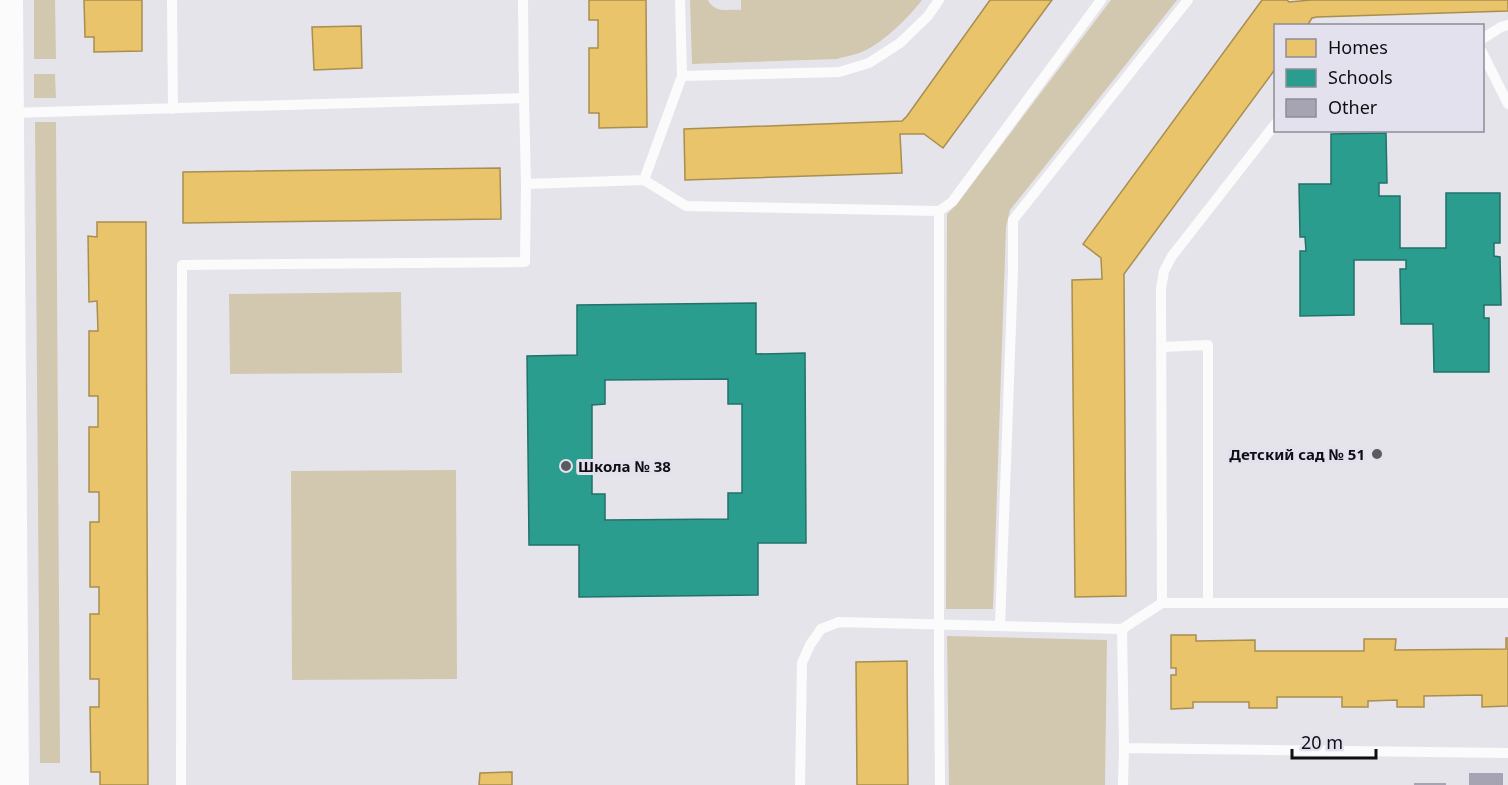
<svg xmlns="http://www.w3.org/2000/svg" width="1508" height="785" viewBox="0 0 1508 785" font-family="'Noto Sans',sans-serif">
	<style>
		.green { fill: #d2c8af }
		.homes { fill: #e9c46a; stroke: #a88e50; stroke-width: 1.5 }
		.schools { fill: #2a9d8f; stroke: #22726a; stroke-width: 1.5; fill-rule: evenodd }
		.building { fill: #a6a3b2 }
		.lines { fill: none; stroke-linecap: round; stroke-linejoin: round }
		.lane { stroke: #fbfbfc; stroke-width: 10 }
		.secondary { stroke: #fbfbfc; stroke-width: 32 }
		.poi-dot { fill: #5a5a5f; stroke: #e3e1ee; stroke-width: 2 }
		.labels { text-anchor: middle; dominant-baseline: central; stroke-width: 6; stroke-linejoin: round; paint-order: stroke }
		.poi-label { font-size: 15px; font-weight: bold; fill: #0f0f13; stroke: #e3e1ee; text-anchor: end }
	</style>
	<rect width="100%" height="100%" fill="#e5e4eb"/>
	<path class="green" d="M34 0H55L56 59H34Z
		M690 0H708C715 14 728 9 741 10V0H922C909 17 884 42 864 51 856 55 846 56 837 59L692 64Z
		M1111 0H1177L1010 210 1006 227 993 609H946L947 214 957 204Z
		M34 74H55L56 98H34Z
		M35 122H56L60 763H40Z
		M401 292 402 373 230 374 229 294Z
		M456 470 457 679 292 680 291 471Z
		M947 636 1107 640 1105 785H949Z"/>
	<path class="homes" d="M84 0H142V51L94 52V37H85Z
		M589 0H646L647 127 599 128V113H589V48H598V20H589Z
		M990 0H1052L943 148 924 134H900L902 173 685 180 684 129 902 121 907 116Z
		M1262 0H1287L1289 2 1311 0H1508V11L1317 17 1312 18 1307 26H1276V68L1124 274 1126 596 1075 597 1072 280 1102 279 1101 258 1083 244Z
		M361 26 362 68 314 70 312 27Z
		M500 168 501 219 183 223V172Z
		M97 222H146L148 785H100V772H91L90 707H99V679H90V614H99V587H90V522H99V492H89V427H98V396H89V331H98L97 301 89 302 88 236 97 237Z
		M1171 635H1196V641L1255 640V651H1364V639H1396L1395 650 1506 649V638H1508V706L1482 707V695L1424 696V707H1397V700L1368 701V707H1342V697H1277V708H1249V702H1193V708L1171 709V675H1176V668H1171Z
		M907 661 908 785H857L856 662Z
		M512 772V785H479L480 773Z"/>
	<path class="schools" d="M1386 133 1387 183H1379V196H1400V248H1446V193H1500V243H1494V256L1500 257 1501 305H1484V318H1489V372H1434L1433 324H1401L1400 269H1406V260H1354V315L1300 316V251H1306L1305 237H1300L1299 184H1331V134Z
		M756 303V354L805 353 806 543H758V595L579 597V545H529L527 356 577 355V305ZM728 379V404H742V493H728V519L605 520V494H592V405L605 404V380Z"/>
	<path class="building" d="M1469 773H1503V785H1469Z
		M1414 783H1446V785H1414Z"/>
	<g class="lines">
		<path class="lane" d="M172 0 173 109
			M523 0 524 98
			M680 0 682 76
			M1482 39 1501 27 1508 25
			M1482 52 1508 104
			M10 113 524 98 526 184 644 180 682 76 839 72 869 63 900 43 928 16 939 0
			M644 180 686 206 939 211 952 202 1101 0
			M939 211V664L940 785
			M1162 347 1208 345V602
			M1162 603 1161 289 1164 271 1172 256 1276 123
			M1122 629 1162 603H1508
			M1124 748 1508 753
			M181 785 182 265 525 262 526 184
			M800 785 802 663 810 645 821 629 839 622 1000 626
			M1123 785 1124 748 1122 629 1000 626 1013 271V220L1188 0"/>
		<path class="secondary" d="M7 0 13 785"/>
	</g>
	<g class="poi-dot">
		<circle cx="1377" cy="454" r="6"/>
		<circle cx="566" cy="466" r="6"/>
	</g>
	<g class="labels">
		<g class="poi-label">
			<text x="1365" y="454">Детский сад № 51</text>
			<text x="578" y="466" text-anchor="start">Школа № 38</text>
		</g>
	</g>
	<rect x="1274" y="24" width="210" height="108" fill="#e3e1ee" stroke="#8e8d96" stroke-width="1.5"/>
	<rect x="1286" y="39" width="30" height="18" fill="#e9c46a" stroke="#8e8d96" stroke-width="1.5"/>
	<text x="1328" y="54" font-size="18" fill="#0f0f13">Homes</text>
	<rect x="1286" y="69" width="30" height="18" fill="#2a9d8f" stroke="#8e8d96" stroke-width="1.5"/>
	<text x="1328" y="84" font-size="18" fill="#0f0f13">Schools</text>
	<rect x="1286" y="99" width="30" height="18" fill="#a6a3b2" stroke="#8e8d96" stroke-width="1.5"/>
	<text x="1328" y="114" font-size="18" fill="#0f0f13">Other</text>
	<path d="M1292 749v9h84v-9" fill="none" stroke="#0f0f13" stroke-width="3"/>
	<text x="1301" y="749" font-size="18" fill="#0f0f13" stroke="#e3e1ee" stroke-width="4.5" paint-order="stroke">20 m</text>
</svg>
